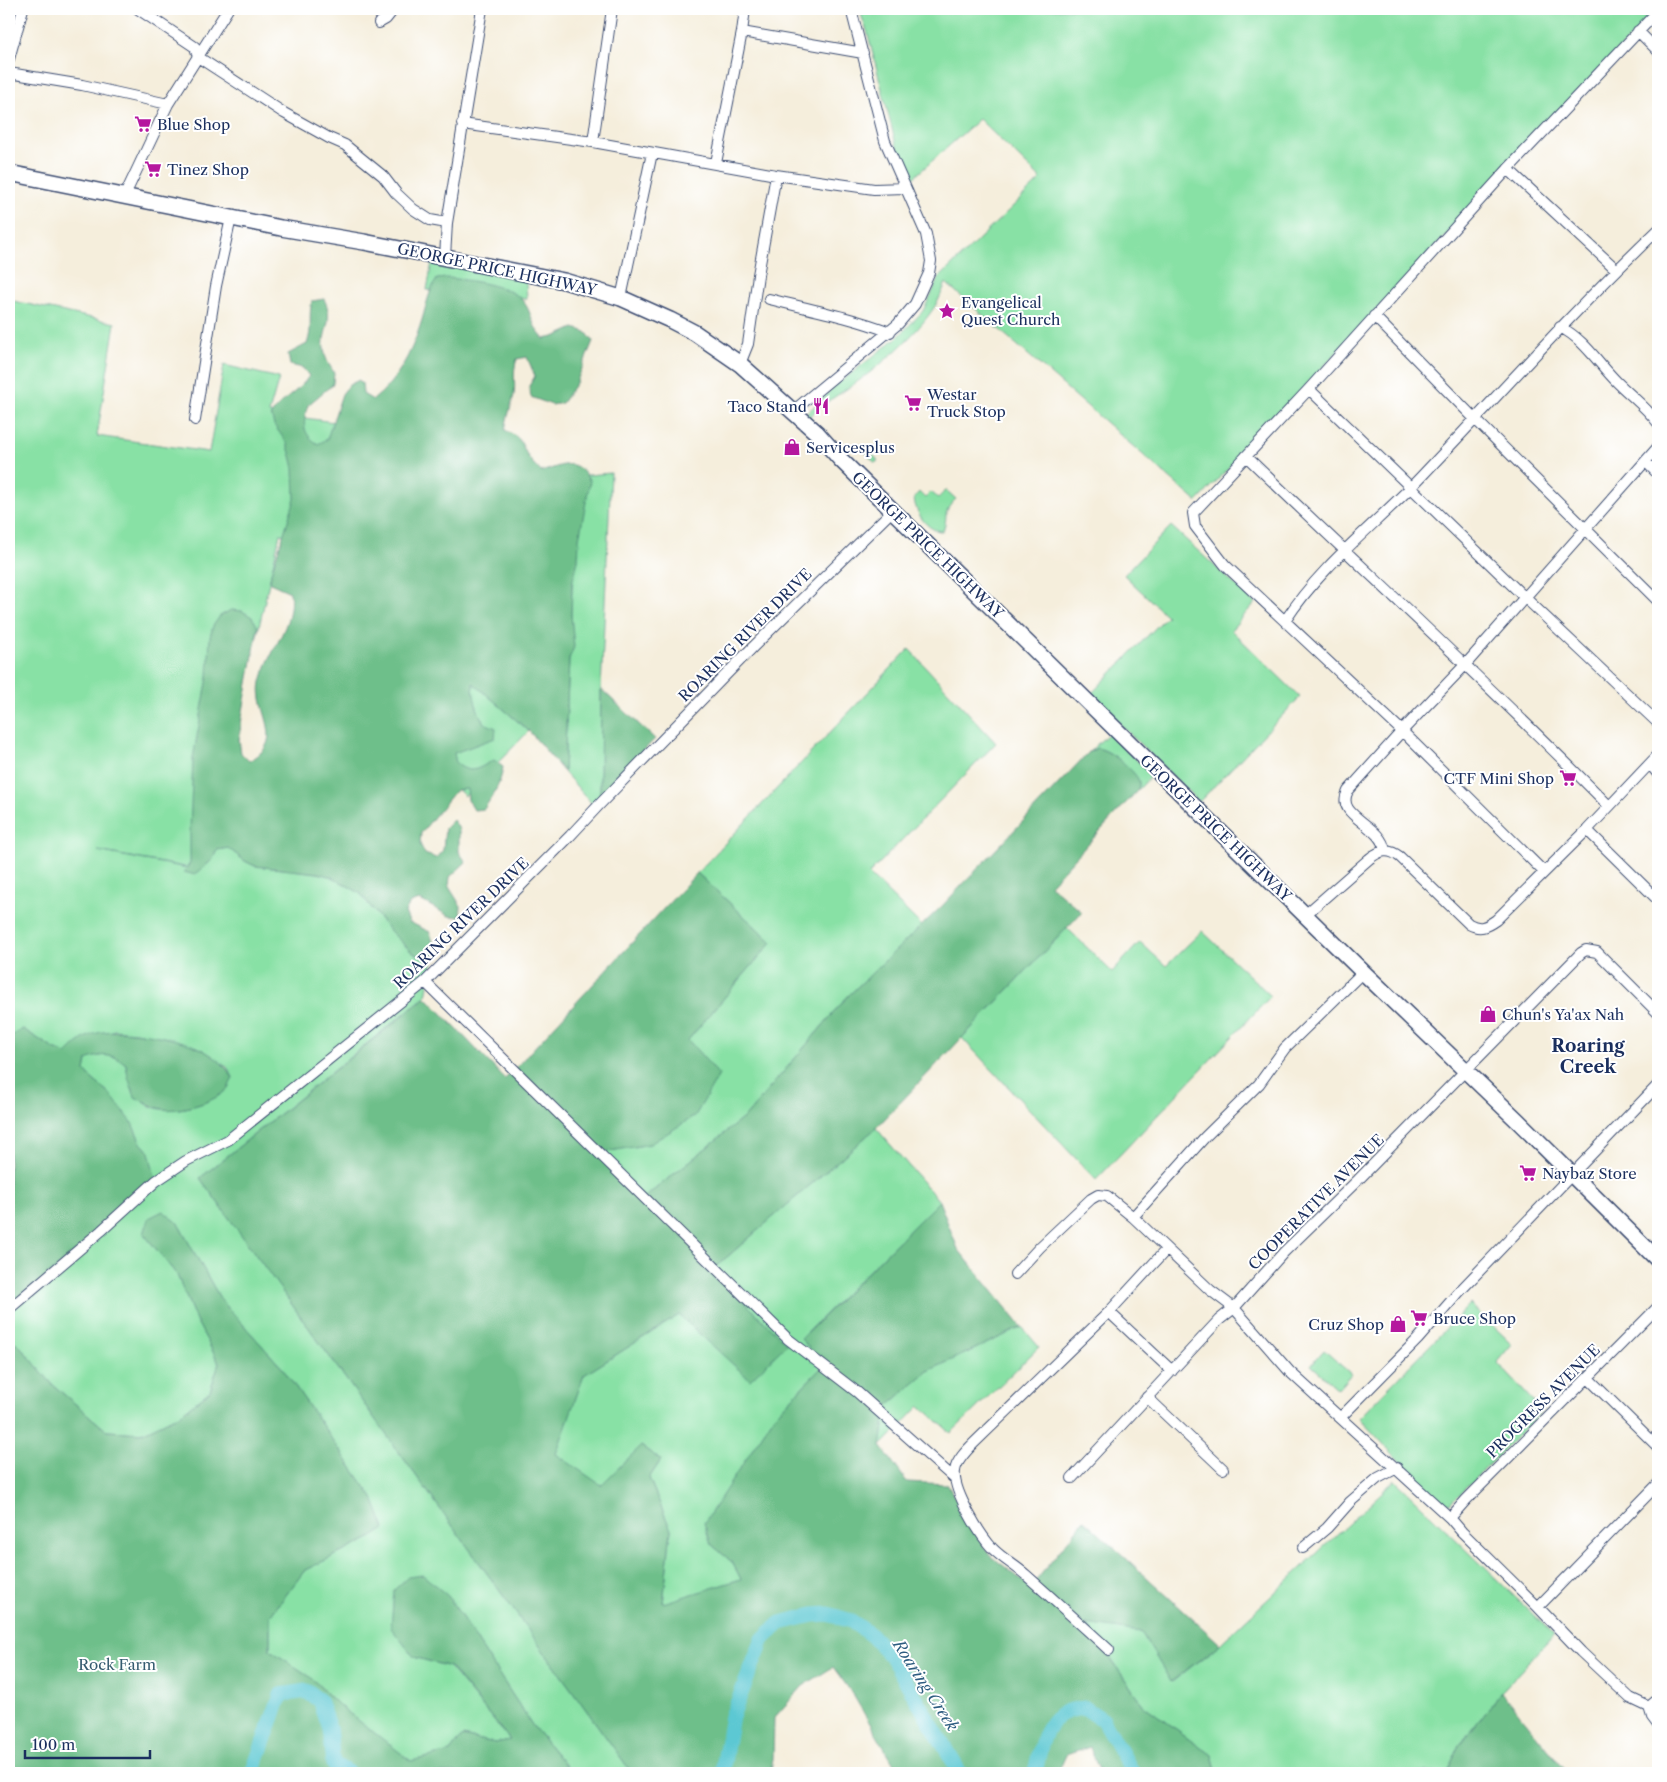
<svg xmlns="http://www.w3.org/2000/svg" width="1667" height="1782" viewBox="0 0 1667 1782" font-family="'Libre Caslon Text',serif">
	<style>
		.green { fill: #88e1a5; stroke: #528882; fill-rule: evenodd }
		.forest { fill: #6ebf8a; stroke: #447774 }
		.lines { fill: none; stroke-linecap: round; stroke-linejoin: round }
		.river { stroke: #5bc8d3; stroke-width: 15 }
		.minor-casing { stroke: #3c4c71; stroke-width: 12 }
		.highway-casing { stroke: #3c4c71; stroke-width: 18 }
		.minor { stroke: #fff; stroke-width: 10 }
		.highway { stroke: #fff; stroke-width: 15 }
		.labels { text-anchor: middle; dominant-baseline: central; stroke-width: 4; stroke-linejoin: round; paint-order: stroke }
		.poi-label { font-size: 15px; fill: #1b2f5e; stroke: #fff; text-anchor: start }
		.street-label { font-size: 15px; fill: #1b2f5e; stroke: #fff }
		.park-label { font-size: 15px; fill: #365c70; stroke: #fff }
		.water-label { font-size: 16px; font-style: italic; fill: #2e5d81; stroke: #fff }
		.quarter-label { font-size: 18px; font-weight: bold; fill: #1b2f5e; stroke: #fff }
	</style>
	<rect width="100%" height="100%" fill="#fff"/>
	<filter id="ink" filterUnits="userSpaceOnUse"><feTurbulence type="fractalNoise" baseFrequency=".02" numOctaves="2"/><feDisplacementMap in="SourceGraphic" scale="10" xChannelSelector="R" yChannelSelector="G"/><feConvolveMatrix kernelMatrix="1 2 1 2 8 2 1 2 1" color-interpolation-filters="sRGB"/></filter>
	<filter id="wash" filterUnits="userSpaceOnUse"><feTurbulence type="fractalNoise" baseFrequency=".0096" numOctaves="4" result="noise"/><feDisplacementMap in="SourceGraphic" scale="20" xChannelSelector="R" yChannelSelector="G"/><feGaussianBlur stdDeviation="1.12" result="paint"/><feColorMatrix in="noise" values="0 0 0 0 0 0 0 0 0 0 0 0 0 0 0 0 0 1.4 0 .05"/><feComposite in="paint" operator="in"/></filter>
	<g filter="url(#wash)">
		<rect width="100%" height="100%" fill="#f5eedc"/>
		<path class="green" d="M859 9H1657L1197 502 946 283C943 289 941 295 938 301 922 330 884 363 857 382 840 394 823 403 808 418L805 415 835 386 899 336 923 311 939 278 1041 179 979 119 912 179 898 152 867 31Z
			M432 262 526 281 527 299 427 290Z
			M9 300 115 323 97 436 209 452 224 365 279 378 269 413 348 424 317 542 280 534 205 866 212 860 217 850 228 848 245 861 255 866 318 873 329 876 341 882 360 893 389 930 413 953 424 958 434 955 426 996 200 1178 632 1773H572L532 1725 448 1596 414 1657 449 1667 510 1740 495 1743 462 1736 450 1752 411 1762 341 1707 309 1676 270 1650V1616L305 1570 369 1539 373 1498 283 1369 221 1300 177 1222 144 1234 177 1275 196 1320 219 1363 210 1391 179 1415 142 1433 107 1431 53 1385 18 1344 9 1340V1306L149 1152 141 1143 136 1132 109 1093 92 1079 85 1071 87 1060C101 1053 113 1054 126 1064 128 1076 135 1093 144 1102 161 1117 202 1107 218 1095 224 1091 228 1083 233 1077L227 1067 198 1047 136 1032 114 1030 74 1047 66 1054 54 1049 23 1029 9 1037ZM98 851 201 870 185 872 187 868Z
			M861 444 877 459V462H874L860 446Z
			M611 473 601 689 600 795 592 804 564 772 577 476Z
			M946 490 956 499C941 513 949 515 943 531 927 532 915 512 914 498L919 492 925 498 931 492 938 498Z
			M1171 526 1255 603 1231 630 1300 697 1199 802 1090 695 1167 616 1124 575Z
			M909 649 996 743 869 874 922 926 847 997 746 1116 644 1198 598 1153 650 1144 688 1040 772 942 697 873Z
			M450 663 529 731 465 796 427 762Z
			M1109 733 1152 775 1137 791C1139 787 1140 783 1137 779 1133 770 1109 749 1099 749 1095 748 1091 751 1088 753Z
			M1067 928 1112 972 1140 942 1166 966 1202 931 1271 996 1096 1180 962 1038Z
			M876 1128 939 1201 801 1338 824 1365 775 1415 743 1464 711 1544 732 1562 741 1579 663 1604 671 1530 649 1478 661 1460 641 1446 601 1486 555 1454 584 1375 679 1315 750 1379 712 1270Z
			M1470 1304 1512 1344 1497 1362 1542 1411 1451 1503H1439L1359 1418Z
			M1022 1327 1039 1347 951 1433 920 1406 881 1446 887 1406 928 1371Z
			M1324 1350 1351 1374 1338 1389 1311 1365Z
			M1395 1480 1554 1635 1501 1692 1460 1745 1447 1773H1217L1212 1755 1143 1705 1086 1623 1141 1632 1172 1682 1220 1644Z"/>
		<path class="forest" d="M448 278C468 280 510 285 523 301 533 313 530 325 544 339L554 337 574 328 586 332 593 341 576 383 562 403 552 405 531 397 529 386 535 376 527 357 517 359C512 373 516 381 514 395 511 407 507 417 505 430 520 438 519 438 526 453 529 460 536 466 541 472 564 465 575 456 590 481L579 539 578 561 572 583 571 614 574 647 569 659 564 772 529 731 473 683C473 697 477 711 484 723L496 728 495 738 454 753 456 763C471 776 479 768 494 760L503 767C501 784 493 795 484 809L474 810 468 800 467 789 456 790 421 833 420 844 425 854 436 858 443 850 445 828 453 820 459 829V852L466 862 450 877 449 887 461 906 460 917 449 916 420 900 410 903 405 912 409 922 430 932 433 942 434 955 424 958 413 953 389 930 360 893 341 882 329 876 318 873 255 866 245 861 228 848 217 850 212 860 195 875 184 872 190 863V830L193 758 208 677 210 637 213 626 220 616 231 610 242 611 252 617 258 627 242 717 239 740 241 753 249 761C289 740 255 713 261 682 268 650 295 627 290 592L270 583 271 573 295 499 294 468 291 456 287 443 274 425 271 415C281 399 299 392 309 376L303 368 290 365 288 354 307 344C313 328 308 316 312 301L324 299C336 322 319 333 325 354 326 361 331 367 334 373L333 384 308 405C303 423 301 433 318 444L327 439 342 394 349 385 359 380 362 383 363 394 373 400C396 382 411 354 420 326 426 309 427 294 437 279Z
			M601 689 655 739 600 795Z
			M1097 748C1109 750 1132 768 1138 779 1140 783 1139 787 1137 791L1050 885 1082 912 876 1128 712 1270 787 1344 750 1380 679 1315 584 1375 556 1454 601 1485 641 1446 661 1460 649 1478 671 1530 663 1603 741 1579 732 1562 711 1544 704 1523 775 1415 824 1365 801 1339 939 1201 958 1249 1022 1327 928 1371 887 1406 881 1446 907 1482 947 1484 991 1556 1031 1587 1084 1520 1220 1644 1171 1682 1141 1632 1086 1624 1143 1705 1212 1755 1217 1773H1100L1090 1747 1066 1755 1058 1773H899L852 1693 833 1667 803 1686 774 1718 773 1760 770 1773H632L200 1178 426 997 505 1079 697 873 772 942 688 1040 719 1075 695 1116 650 1144 599 1153 644 1198 746 1116 847 997 942 906 1088 753Z
			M23 1029 54 1049 66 1054C74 1046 83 1037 94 1034 117 1026 177 1037 199 1048 213 1055 225 1064 233 1078 231 1081 230 1085 228 1088 217 1102 180 1112 163 1109 153 1107 144 1102 135 1097L128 1077 126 1064C113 1054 102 1053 87 1060L85 1071 92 1079 109 1093 131 1121 141 1143 149 1152 156 1181 9 1309V1037Z
			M163 1211 177 1222 221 1300 283 1369 373 1498 385 1529 369 1539 305 1570 270 1616V1650L309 1676 341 1707 411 1761 450 1752 462 1736 495 1743 510 1740 450 1667 414 1657 391 1628 394 1590 408 1577 423 1575 448 1596 532 1725 572 1773H9V1340L18 1344 53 1385 107 1431 142 1433 179 1415 210 1391 219 1363 196 1320 177 1275 144 1234 149 1218Z
			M1501 1692 1566 1771 1572 1773H1447L1460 1745Z"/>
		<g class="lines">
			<path class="river" d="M252 1773 281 1695 306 1691 319 1700 329 1728 333 1764 349 1773
				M722 1773 732 1716 763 1639 780 1623 813 1615 828 1614 851 1621 871 1635 891 1656 960 1773
				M1035 1773C1040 1751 1042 1724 1065 1712 1071 1709 1079 1709 1085 1708L1103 1720 1133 1773"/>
		</g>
	</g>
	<g filter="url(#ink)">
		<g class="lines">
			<g class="minor-casing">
				<path id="minor" d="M138 9 195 47 198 57 284 113 329 138 345 145 383 176 396 193 413 209 430 220 447 223
					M379 23 386 19 394 9
					M1638 31 1658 51
					M742 32 863 53
					M9 59 23 9
					M9 73 82 85 168 104
					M462 124 593 142 776 175 874 189 905 188
					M593 142 612 9
					M716 163 742 32 745 9
					M1508 169 1617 270
					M124 197 168 104 228 9
					M445 257 447 223 482 9
					M621 298 652 153
					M769 299C809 309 851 317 890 332
					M1374 316 1470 414 1658 601
					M1560 327C1584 339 1598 363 1617 382 1631 396 1646 407 1658 423
					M740 364 748 344 758 275 776 175
					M1309 389 1519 592 1658 723
					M793 411 898 324 915 304 929 273 931 261 926 234 885 141 851 9
					M195 420 216 286 231 218
					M1246 456C1367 573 1491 686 1609 806
					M1646 462 1658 474
					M1285 621C1319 568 1371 528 1415 483 1496 398 1573 311 1658 230
					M1650 764 1658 774
					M1587 830 1658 900
					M1385 851C1381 823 1334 817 1348 791L1402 731 1466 664 1658 447
					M1544 872 1402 731 1225 565 1195 526 1193 513 1309 389 1508 169 1658 11
					M1305 915 1369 859C1380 850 1389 848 1400 857L1469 924C1480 930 1486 927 1496 920L1587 830 1658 755
					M425 982 788 1339 857 1392 955 1479
					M1133 1217 1205 1137 1259 1084 1285 1048 1363 972
					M1015 1274 1040 1247 1091 1199 1098 1195 1107 1196 1133 1217 1210 1290 1234 1308 1290 1372 1450 1518 1462 1532 1538 1607 1581 1652 1630 1698 1649 1707 1652 1717 1658 1725
					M9 1309 101 1231 156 1181 186 1161 228 1140 425 982 570 836 599 805 753 647 893 510
					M1109 1312 1172 1371
					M1588 1378 1658 1447
					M1147 1397 1223 1469
					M1341 1417 1418 1339 1459 1292 1658 1085
					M1072 1478 1219 1320 1234 1308 1284 1252 1358 1180 1581 953 1586 950 1597 952 1658 1013
					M1450 1518 1466 1500 1658 1307
					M1303 1548 1327 1528 1350 1502 1378 1478 1397 1468
					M1538 1607 1658 1484
					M1109 1650C1082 1625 1054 1600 1026 1575 1016 1566 1003 1559 993 1549 980 1535 952 1490 955 1471 956 1461 967 1450 974 1443L1109 1312 1166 1250
					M1649 1707 1658 1699"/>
			</g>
			<g class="highway-casing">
				<path id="highway" d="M9 173 281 228 364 242 564 281 621 298 670 320 695 333 740 364 817 433 841 460 1361 970 1518 1121 1658 1260"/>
			</g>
			<use href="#minor" class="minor"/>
			<use href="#highway" class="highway"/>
		</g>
	</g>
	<defs>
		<g id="supermarket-bare" transform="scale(1.35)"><path d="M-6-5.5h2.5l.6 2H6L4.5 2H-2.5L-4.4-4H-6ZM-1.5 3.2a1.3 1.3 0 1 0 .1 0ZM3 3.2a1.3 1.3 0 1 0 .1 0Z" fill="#b5179e" stroke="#fff" stroke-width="2.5" paint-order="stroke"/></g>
		<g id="sight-bare" transform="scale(1.35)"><path d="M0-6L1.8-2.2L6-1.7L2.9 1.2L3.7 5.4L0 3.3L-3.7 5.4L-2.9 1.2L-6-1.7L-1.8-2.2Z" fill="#b5179e" stroke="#fff" stroke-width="2.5" paint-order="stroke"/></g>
		<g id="restaurant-bare" transform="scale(1.35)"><path d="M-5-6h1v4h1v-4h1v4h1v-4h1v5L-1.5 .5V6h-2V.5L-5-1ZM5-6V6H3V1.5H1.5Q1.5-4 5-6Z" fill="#b5179e" stroke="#fff" stroke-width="2.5" paint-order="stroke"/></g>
		<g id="shop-bare" transform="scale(1.35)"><path d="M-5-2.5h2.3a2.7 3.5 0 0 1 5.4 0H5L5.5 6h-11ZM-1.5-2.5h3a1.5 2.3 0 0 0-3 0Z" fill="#b5179e" stroke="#fff" stroke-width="2.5" paint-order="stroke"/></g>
	</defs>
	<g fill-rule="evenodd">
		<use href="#supermarket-bare" x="143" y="124"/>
		<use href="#supermarket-bare" x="153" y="169"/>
		<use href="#sight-bare" x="947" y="311"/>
		<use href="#supermarket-bare" x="913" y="403"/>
		<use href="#restaurant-bare" x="821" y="406"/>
		<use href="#shop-bare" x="792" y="447"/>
		<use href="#supermarket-bare" x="1568" y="778"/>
		<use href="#shop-bare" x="1488" y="1014"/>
		<use href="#supermarket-bare" x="1528" y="1173"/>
		<use href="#supermarket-bare" x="1419" y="1318"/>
		<use href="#shop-bare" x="1398" y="1324"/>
	</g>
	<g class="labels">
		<g class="poi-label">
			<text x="157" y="124">Blue Shop</text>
			<text x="167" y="169">Tinez Shop</text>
			<text x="961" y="302">Evangelical<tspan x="961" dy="17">Quest Church</tspan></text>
			<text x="927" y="394">Westar<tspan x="927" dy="17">Truck Stop</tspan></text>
			<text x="807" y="406" text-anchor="end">Taco Stand</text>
			<text x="806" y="447">Servicesplus</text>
			<text x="1554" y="778" text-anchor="end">CTF Mini Shop</text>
			<text x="1502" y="1014">Chun's Ya'ax Nah</text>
			<text x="1542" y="1173">Naybaz Store</text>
			<text x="1433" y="1318">Bruce Shop</text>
			<text x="1384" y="1324" text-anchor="end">Cruz Shop</text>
		</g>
		<g class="street-label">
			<text transform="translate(497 269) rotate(12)">GEORGE PRICE HIGHWAY</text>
			<text transform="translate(928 545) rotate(44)">GEORGE PRICE HIGHWAY</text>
			<text transform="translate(745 635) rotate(-45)">ROARING RIVER DRIVE</text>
			<text transform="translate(1216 828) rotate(44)">GEORGE PRICE HIGHWAY</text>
			<text transform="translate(461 923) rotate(-44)">ROARING RIVER DRIVE</text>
			<text transform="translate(1316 1202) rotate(-45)">COOPERATIVE AVENUE</text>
			<text transform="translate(1543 1401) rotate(-45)">PROGRESS AVENUE</text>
		</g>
		<g class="park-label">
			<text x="117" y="1664">Rock Farm</text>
		</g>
		<g class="water-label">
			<text transform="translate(926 1685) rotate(57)">Roaring Creek</text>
		</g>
		<g class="quarter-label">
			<text x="1588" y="1046">Roaring<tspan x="1588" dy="21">Creek</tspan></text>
		</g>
	</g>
	<rect width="1667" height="1782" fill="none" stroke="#fff" stroke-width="30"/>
	<path d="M25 1750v8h125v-8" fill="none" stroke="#1b2f5e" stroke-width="2.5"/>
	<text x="32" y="1750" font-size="15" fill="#1b2f5e" stroke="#ffffff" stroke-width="4" paint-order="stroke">100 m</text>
</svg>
